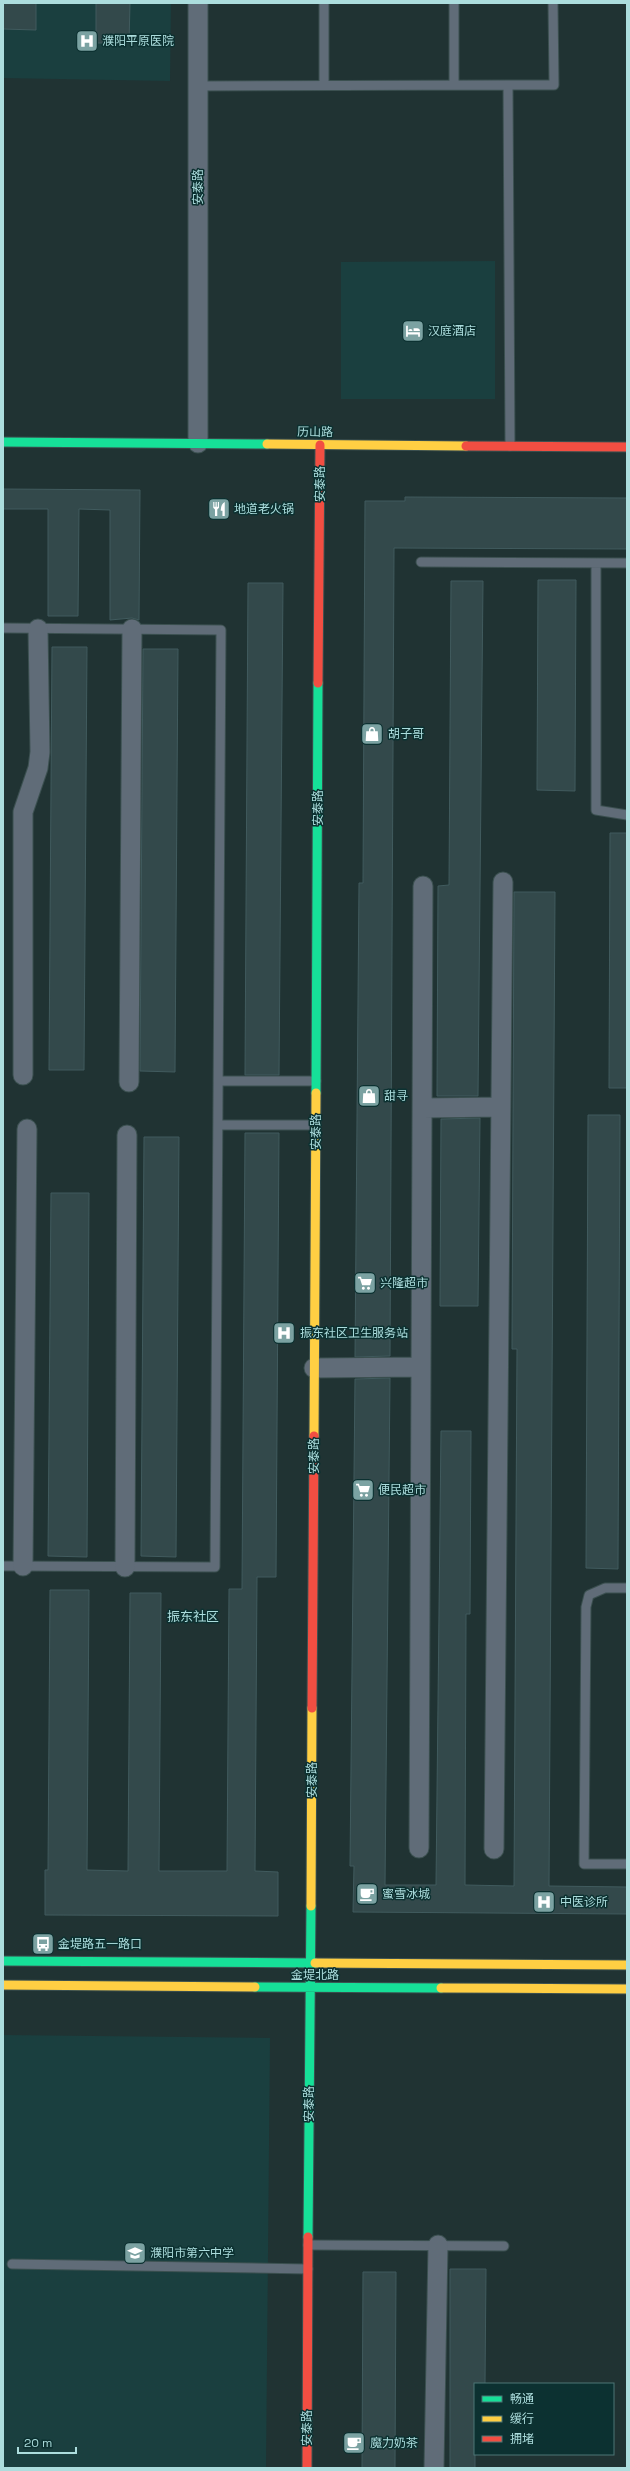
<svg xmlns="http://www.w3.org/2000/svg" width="630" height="2471" viewBox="0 0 630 2471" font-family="'Space Grotesk','Noto Sans SC',sans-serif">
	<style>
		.built { fill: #1a3f3f }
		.building { fill: #33494b; stroke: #415b5e }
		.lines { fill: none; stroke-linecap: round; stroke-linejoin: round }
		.lane-casing { stroke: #3b5050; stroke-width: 11 }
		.street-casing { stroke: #3b5050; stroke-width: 21 }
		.fast-casing { stroke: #3b5050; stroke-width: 11 }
		.slow-casing { stroke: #3b5050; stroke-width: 11 }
		.jam-casing { stroke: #3b5050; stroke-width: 11 }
		.lane { stroke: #606c78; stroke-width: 9 }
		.street { stroke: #606c78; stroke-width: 19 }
		.fast { stroke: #16e098; stroke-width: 9 }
		.slow { stroke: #ffcf43; stroke-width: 9 }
		.jam { stroke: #f24e42; stroke-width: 9 }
		.labels { text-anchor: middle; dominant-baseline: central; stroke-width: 3; stroke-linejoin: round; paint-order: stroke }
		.poi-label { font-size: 12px; fill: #acdddd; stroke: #0c3131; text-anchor: start }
		.street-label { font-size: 12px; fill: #acdddd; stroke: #0c3131 }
		.neighbourhood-label { font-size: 13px; fill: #acdddd; stroke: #0c3131 }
	</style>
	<rect width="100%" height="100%" fill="#203333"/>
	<path class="built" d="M3 3H171L170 81 3 78Z
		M495 261V399H341V262Z
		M3 2035 270 2038 266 2468H3Z"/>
	<path class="building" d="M3 3H36V30L3 29Z
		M96 3H130L129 43H96Z
		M3 489 140 490 139 620 132 618 110 620V510L79 509 78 616H48V509H3Z
		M405 497 627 498V549L394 548 390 1356 355 1357 359 883H363L365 501H405Z
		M538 580H576L575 791 537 790Z
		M451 581H483L478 1096H437L438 886 449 885Z
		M248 583H283L279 1075H245Z
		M52 647H87L84 1070H49Z
		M143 649H178L175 1072 140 1071Z
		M610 833H627V1088H609Z
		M514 892H555L549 1886 627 1887V1914L353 1912 354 1866H350L355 1379 390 1378 385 1885H436L441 1431H471L470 1614H466L465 1885 514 1886 517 1349H512Z
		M588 1115H620L618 1569 586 1568Z
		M480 1118 478 1306H440L441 1119Z
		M245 1133H279L276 1577H257L255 1871 278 1872V1916L45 1915V1870H48L50 1590H89L87 1870 128 1871 130 1593H161L159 1871H227L229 1589H242Z
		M144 1137H179L176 1557 141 1556Z
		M51 1193H89L87 1557 48 1556Z
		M450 2269H486L485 2384H475V2468H450Z
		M363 2272H396L395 2468H362Z"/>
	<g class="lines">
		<g class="lane-casing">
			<path id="lane" d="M324 3V85
				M454 3V85
				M508 85H554L553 3
				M198 86 508 85 510 446
				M421 562 627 563
				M596 563V810L627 815
				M3 628 221 630 215 1567 3 1566
				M218 1081H316
				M218 1125H316
				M627 1588H605L589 1595 586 1607 584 1864H627
				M308 2245 504 2246
				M12 2264 308 2269"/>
		</g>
		<g class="street-casing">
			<path id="street" d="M198 443V3
				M23 1075V812L38 768 40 752 38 629
				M129 1082 132 629
				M423 1108 501 1107
				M314 1368 421 1367
				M23 1566 27 1129
				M125 1567 127 1135
				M419 1848 423 886
				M494 1849 503 882
				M434 2468 438 2245"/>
		</g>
		<g class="fast-casing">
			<path id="fast" d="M3 442 267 444
				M316 1093 318 683
				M3 1961 315 1963
				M255 1987 441 1988
				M308 2237 311 1906"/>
		</g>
		<g class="slow-casing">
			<path id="slow" d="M267 444 466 446
				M314 1436 316 1093
				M311 1906 312 1708
				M315 1963 627 1965
				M3 1985 255 1987
				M441 1988 627 1989"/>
		</g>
		<g class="jam-casing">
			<path id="jam" d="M466 446 627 447
				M318 683 320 445
				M312 1708 314 1436
				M307 2468 308 2237"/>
		</g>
		<use href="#lane" class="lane"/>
		<use href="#street" class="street"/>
		<use href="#fast" class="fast"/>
		<use href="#slow" class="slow"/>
		<use href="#jam" class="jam"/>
	</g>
	<defs>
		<g id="hospital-square" transform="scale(1.15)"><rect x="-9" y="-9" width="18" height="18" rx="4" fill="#7ba2a2" stroke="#0c3131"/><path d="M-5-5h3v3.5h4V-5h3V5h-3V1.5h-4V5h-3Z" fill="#fff"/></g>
		<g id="hotel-square" transform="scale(1.15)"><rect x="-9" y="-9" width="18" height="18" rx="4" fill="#7ba2a2" stroke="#0c3131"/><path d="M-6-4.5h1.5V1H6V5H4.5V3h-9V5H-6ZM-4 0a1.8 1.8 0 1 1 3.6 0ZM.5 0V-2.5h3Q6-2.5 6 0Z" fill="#fff"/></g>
		<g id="restaurant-square" transform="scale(1.15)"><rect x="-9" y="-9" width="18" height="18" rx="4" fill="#7ba2a2" stroke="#0c3131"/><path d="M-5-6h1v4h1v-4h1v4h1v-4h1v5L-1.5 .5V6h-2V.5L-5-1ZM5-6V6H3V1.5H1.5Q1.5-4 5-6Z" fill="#fff"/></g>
		<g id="shop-square" transform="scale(1.15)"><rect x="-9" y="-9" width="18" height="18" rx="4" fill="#7ba2a2" stroke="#0c3131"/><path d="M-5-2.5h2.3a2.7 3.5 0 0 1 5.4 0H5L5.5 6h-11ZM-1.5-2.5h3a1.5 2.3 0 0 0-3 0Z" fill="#fff"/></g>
		<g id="supermarket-square" transform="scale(1.15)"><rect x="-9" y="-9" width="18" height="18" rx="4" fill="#7ba2a2" stroke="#0c3131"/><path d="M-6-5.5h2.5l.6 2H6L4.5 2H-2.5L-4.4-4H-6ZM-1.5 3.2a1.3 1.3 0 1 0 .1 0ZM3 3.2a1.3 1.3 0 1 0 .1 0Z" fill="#fff"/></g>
		<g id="cafe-square" transform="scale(1.15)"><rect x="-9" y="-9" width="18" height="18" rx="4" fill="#7ba2a2" stroke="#0c3131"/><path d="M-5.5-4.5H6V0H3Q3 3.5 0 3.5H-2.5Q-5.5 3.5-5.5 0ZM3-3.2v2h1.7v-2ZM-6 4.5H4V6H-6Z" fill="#fff"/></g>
		<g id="bus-square" transform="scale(1.15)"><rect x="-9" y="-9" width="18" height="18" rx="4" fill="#7ba2a2" stroke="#0c3131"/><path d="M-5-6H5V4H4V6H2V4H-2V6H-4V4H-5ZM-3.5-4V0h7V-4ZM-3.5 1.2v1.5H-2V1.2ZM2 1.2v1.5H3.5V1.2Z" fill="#fff"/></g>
		<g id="school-square" transform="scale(1.15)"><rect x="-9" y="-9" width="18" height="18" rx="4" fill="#7ba2a2" stroke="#0c3131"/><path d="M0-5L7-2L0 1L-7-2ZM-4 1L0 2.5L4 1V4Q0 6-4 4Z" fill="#fff"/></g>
	</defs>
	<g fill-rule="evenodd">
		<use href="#hospital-square" x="87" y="41"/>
		<use href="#hotel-square" x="413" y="331"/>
		<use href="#restaurant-square" x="219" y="509"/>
		<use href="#shop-square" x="372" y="734"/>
		<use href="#shop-square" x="369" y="1096"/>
		<use href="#supermarket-square" x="365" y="1283"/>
		<use href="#hospital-square" x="284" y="1333"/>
		<use href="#supermarket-square" x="363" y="1490"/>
		<use href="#cafe-square" x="367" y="1894"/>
		<use href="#hospital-square" x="544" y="1902"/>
		<use href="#bus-square" x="43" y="1944"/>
		<use href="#school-square" x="135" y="2253"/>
		<use href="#cafe-square" x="354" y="2443"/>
	</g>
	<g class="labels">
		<g class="poi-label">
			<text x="102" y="41">濮阳平原医院</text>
			<text x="428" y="331">汉庭酒店</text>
			<text x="234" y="509">地道老火锅</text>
			<text x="388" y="734">胡子哥</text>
			<text x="384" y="1096">甜寻</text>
			<text x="380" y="1283">兴隆超市</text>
			<text x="300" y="1333">振东社区卫生服务站</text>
			<text x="378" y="1490">便民超市</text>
			<text x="382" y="1894">蜜雪冰城</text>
			<text x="560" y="1902">中医诊所</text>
			<text x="58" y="1944">金堤路五一路口</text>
			<text x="150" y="2253">濮阳市第六中学</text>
			<text x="370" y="2443">魔力奶茶</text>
		</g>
		<g class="street-label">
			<text transform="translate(198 187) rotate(-90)">安泰路</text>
			<text transform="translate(315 432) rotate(1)">历山路</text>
			<text transform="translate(320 484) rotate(-90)">安泰路</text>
			<text transform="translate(318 808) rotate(-90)">安泰路</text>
			<text transform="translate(316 1132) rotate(-90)">安泰路</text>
			<text transform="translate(314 1456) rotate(-90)">安泰路</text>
			<text transform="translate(312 1780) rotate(-90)">安泰路</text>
			<text x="315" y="1975">金堤北路</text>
			<text transform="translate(309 2104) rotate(-90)">安泰路</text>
			<text transform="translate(307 2428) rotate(-90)">安泰路</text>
		</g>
		<g class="neighbourhood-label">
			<text x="193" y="1616">振东社区</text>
		</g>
	</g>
	<rect width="630" height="2471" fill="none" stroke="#acdddd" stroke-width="8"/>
	<rect x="474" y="2383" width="140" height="72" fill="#0c3131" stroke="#4c7676"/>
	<rect x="482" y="2396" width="20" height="6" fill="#16e098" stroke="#4c7676"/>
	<text x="510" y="2403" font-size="12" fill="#acdddd">畅通</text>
	<rect x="482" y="2416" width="20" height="6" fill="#ffcf43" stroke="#4c7676"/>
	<text x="510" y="2423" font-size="12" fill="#acdddd">缓行</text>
	<rect x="482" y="2436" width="20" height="6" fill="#f24e42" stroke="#4c7676"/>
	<text x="510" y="2443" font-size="12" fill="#acdddd">拥堵</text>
	<path d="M18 2447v6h58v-6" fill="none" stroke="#acdddd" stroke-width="2"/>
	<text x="24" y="2447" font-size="12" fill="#acdddd" stroke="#0c3131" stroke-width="3" paint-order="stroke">20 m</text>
</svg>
